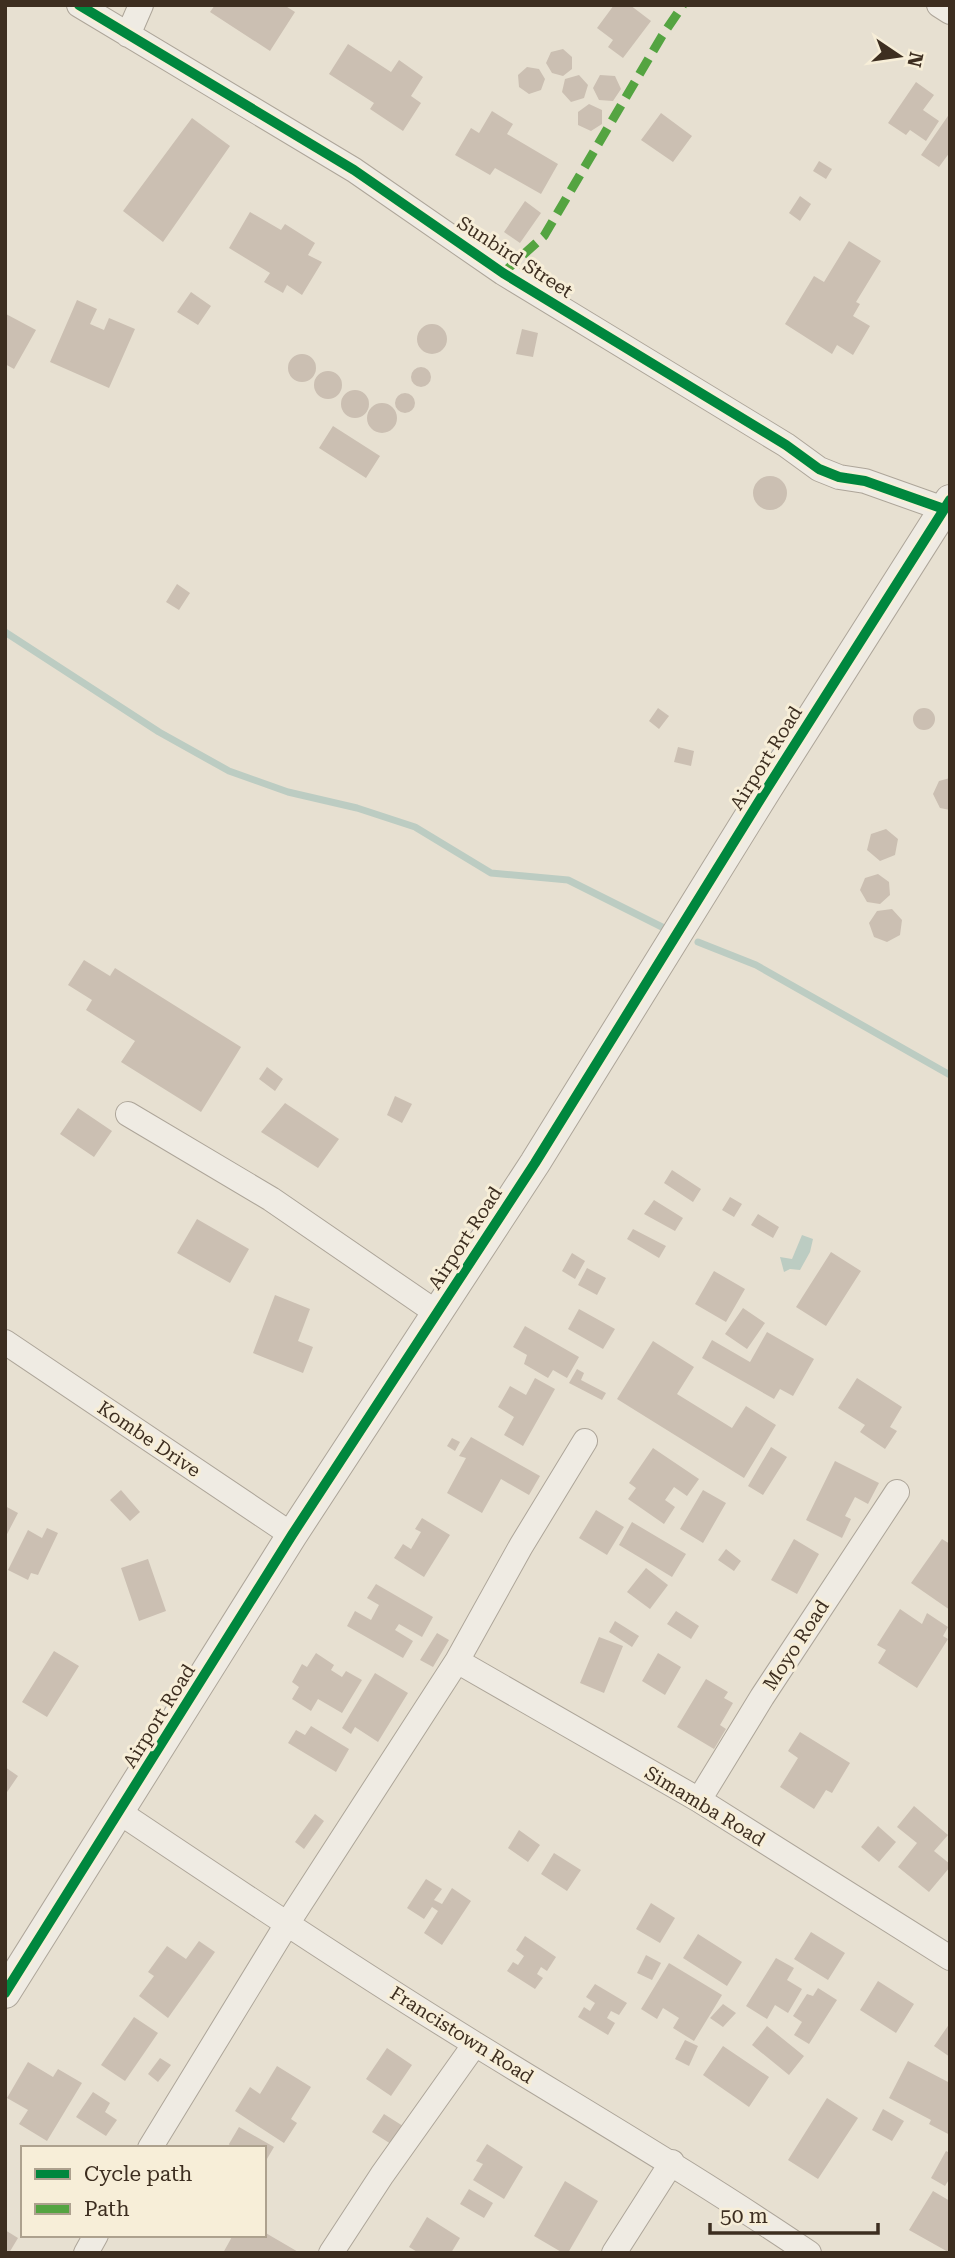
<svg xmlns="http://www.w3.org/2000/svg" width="955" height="2258" viewBox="0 0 955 2258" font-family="'Roboto Serif',serif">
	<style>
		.water { fill: #bcccc2 }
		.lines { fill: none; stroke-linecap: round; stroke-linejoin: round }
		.stream { stroke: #bcccc2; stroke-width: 7 }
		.building { fill: #cbbfb2 }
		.minor-casing { stroke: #ada599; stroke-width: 26 }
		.tertiary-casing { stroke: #ada599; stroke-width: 32 }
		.minor { stroke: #efebe3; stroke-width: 24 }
		.tertiary { stroke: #efebe3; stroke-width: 30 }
		.quiet { stroke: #54a441; stroke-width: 9; stroke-dasharray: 18 9; stroke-linecap: butt }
		.cycleway-casing { stroke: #f7eed8; stroke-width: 15 }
		.cycleway { stroke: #00873e; stroke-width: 10 }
		.labels { text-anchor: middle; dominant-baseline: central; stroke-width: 6; stroke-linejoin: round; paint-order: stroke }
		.street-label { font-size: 19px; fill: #3d2e20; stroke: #f7eed8 }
	</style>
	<rect width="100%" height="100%" fill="#e7e0d1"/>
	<path class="water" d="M802 1235 813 1239 810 1252 800 1270 790 1269 784 1272 780 1257 792 1259Z"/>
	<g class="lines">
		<path class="stream" d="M5 632 159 732 229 771 288 792 357 808 415 827 491 873 568 880 666 929
			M698 942 756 965 950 1075"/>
	</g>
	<path class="building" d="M215 5H284L295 12 270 51 210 12Z
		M614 5H630L651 21 623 58 608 47 613 40 597 28Z
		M348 44 391 72 399 60 423 77 411 96 421 103 403 131 370 109 374 103 329 74Z
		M563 49 572 57V69L563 76 552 73 546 63 551 52Z
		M527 67 539 69 545 79 541 90 529 94 519 87 518 75Z
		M579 75 588 85 584 98 571 102 562 92 565 79Z
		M600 75 615 76 621 89 613 101 599 100 593 88Z
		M916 82 934 95 923 110 939 121 926 141 910 130 906 135 888 123Z
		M589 104 602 110V124L591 131 578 125V112Z
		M492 111 513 124 507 134 558 164 541 194 495 168 490 175 455 155 471 128 479 133Z
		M661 113 692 136 673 162 641 140Z
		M950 113V152L939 167 921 155Z
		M192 118 230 146 163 242 123 211Z
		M819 161 832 169 826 179 813 171Z
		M800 196 811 204 800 221 789 213Z
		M525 201 541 213 520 243 504 232Z
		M250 212 281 230 285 224 315 243 308 255 322 262 302 295 287 285 283 293 264 282 270 273 229 248Z
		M849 241 881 261 856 302 860 304 853 316 870 326 853 355 837 345 832 354 785 324 814 276 824 282Z
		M191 292 211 306 198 325 177 312Z
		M77 300 97 309 90 324 104 330 109 318 135 329 109 388 50 362Z
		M6 314 36 330 14 369 5 364Z
		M417 339a15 15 0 1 1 30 0a15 15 0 1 1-30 0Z
		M522 329 538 333 533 357 516 354Z
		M288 368a14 14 0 1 1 28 0a14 14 0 1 1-28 0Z
		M411 377a10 10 0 1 1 20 0a10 10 0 1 1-20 0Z
		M314 385a14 14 0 1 1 28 0a14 14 0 1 1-28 0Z
		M341 404a14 14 0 1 1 28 0a14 14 0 1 1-28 0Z
		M395 403a10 10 0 1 1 20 0a10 10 0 1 1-20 0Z
		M367 418a15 15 0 1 1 30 0a15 15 0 1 1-30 0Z
		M333 426 380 456 366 478 319 448Z
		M753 493a17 17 0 1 1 34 0a17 17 0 1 1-34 0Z
		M177 584 190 593 179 610 166 602Z
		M913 719a11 11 0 1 1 22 0a11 11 0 1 1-22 0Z
		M658 708 669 716 659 729 649 721Z
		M678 747 694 751 691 766 674 762Z
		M950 778V810L940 808 933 794 939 781Z
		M886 829 898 839 895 855 880 861 867 850 871 834Z
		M878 874 889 882 890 895 880 904 867 902 860 890 865 878Z
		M892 909 902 920 900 935 887 942 874 937 869 923 877 911Z
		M84 960 110 976 115 968 241 1047 201 1112 121 1062 135 1041 86 1010 92 1000 68 985Z
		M267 1067 283 1079 275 1091 259 1079Z
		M395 1096 412 1104 402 1123 387 1115Z
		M285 1103 339 1139 318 1168 261 1132Z
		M78 1108 112 1131 94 1157 60 1134Z
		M672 1170 701 1189 693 1202 664 1183Z
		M730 1197 742 1204 734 1217 722 1210Z
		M654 1200 683 1218 675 1231 644 1214Z
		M758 1214 779 1227 773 1238 751 1225Z
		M197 1219 249 1249 230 1283 177 1253Z
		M633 1229 666 1246 659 1258 627 1239Z
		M831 1252 861 1271 826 1326 796 1307Z
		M572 1253 585 1261 575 1279 562 1271Z
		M587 1268 606 1278 597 1295 578 1285Z
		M714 1271 745 1289 726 1322 695 1304Z
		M275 1295 310 1309 298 1341 313 1347 303 1373 253 1353Z
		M743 1308 765 1323 747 1349 725 1334Z
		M579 1309 615 1329 603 1349 568 1329Z
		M525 1326 579 1357 567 1378 553 1370 548 1378 524 1364 527 1355 513 1347Z
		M767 1332 814 1359 793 1396 780 1389 774 1399 702 1358 712 1340 750 1362Z
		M653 1341 694 1367 677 1394 732 1428 746 1406 776 1425 744 1478 617 1399Z
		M577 1369 584 1373 581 1380 606 1393 602 1400 569 1383Z
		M535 1378 555 1389 523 1446 504 1435 514 1417 498 1407 510 1386 526 1395Z
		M857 1378 902 1407 890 1427 897 1431 885 1449 860 1432 865 1425 838 1408Z
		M471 1437 540 1476 529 1495 501 1479 482 1513 447 1493 466 1458 459 1456Z
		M452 1438 460 1442 455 1451 447 1446Z
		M771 1447 787 1457 763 1495 748 1486Z
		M653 1448 699 1479 687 1496 674 1487 665 1500 675 1507 664 1524 628 1499 636 1488 629 1483Z
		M835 1461 879 1483 868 1504 855 1497 845 1516 851 1519 842 1538 806 1520Z
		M121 1490 140 1512 130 1521 110 1500Z
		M703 1490 726 1503 703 1543 680 1529Z
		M5 1506 18 1513 5 1538Z
		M596 1510 624 1527 607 1555 579 1538Z
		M422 1518 450 1535 424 1577 394 1558 403 1544 411 1549 421 1532 415 1529Z
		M632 1522 686 1554 672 1577 619 1545Z
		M47 1528 58 1533 38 1575 31 1573 28 1580 8 1570 28 1530 42 1538Z
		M794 1539 819 1554 797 1594 771 1580Z
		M942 1539 950 1544V1610L911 1583Z
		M726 1549 741 1561 734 1571 718 1560Z
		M148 1559 166 1611 139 1621 121 1568Z
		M646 1568 668 1585 650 1609 627 1592Z
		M376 1584 433 1617 422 1637 399 1624 395 1630 413 1641 403 1658 347 1626 355 1611 371 1620 379 1605 367 1598Z
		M900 1609 922 1624 927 1613 948 1627 943 1636 948 1639 917 1688 878 1663 886 1650 877 1645Z
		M676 1611 699 1626 691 1639 667 1624Z
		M615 1621 639 1636 632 1647 609 1632Z
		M437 1633 449 1640 433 1667 420 1660Z
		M599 1637 623 1646 604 1693 580 1683Z
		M54 1651 79 1666 47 1717 22 1702Z
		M316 1653 334 1665 331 1670 342 1677 346 1671 362 1680 342 1713 318 1699 311 1711 292 1699 299 1687 292 1682 302 1664 307 1667Z
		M658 1653 681 1667 665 1695 642 1681Z
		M375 1673 408 1693 378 1742 355 1727 351 1734 342 1728Z
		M706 1679 728 1692 724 1698 733 1703 720 1725 726 1729 714 1749 677 1727Z
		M311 1726 349 1749 336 1772 288 1743 296 1730 305 1735Z
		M800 1732 850 1763 832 1793 826 1790 814 1809 780 1787 798 1758 788 1751Z
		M5 1767 18 1776 5 1795Z
		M914 1806 948 1835 934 1851 950 1864V1867L929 1892 898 1867 917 1843 897 1827Z
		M315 1814 324 1821 304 1849 295 1842Z
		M878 1826 896 1842 879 1862 861 1847Z
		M519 1830 540 1845 528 1862 508 1848Z
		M554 1853 581 1870 567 1891 541 1874Z
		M426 1879 442 1889 434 1900 442 1904 452 1888 471 1901 442 1945 424 1933 438 1911 432 1907 424 1919 407 1908Z
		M651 1903 675 1918 660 1943 636 1929Z
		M811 1932 845 1953 828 1980 794 1959Z
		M698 1934 742 1962 727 1986 683 1958Z
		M525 1936 556 1957 547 1971 541 1967 537 1974 543 1978 535 1989 507 1971 513 1962 518 1965 524 1956 516 1950Z
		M199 1941 215 1952 168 2018 139 1996 154 1976 148 1972 167 1946 186 1959Z
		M646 1955 661 1963 652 1980 637 1973Z
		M776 1958 794 1968 787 1980 802 1989 788 2013 775 2005 767 2019 746 2006Z
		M669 1963 722 1995 694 2041 673 2028 679 2018 663 2008 657 2019 641 2009Z
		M878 1981 914 2004 896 2033 860 2010Z
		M595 1984 627 2003 619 2015 611 2011 607 2018 615 2023 608 2035 578 2017 584 2007 590 2011 595 2003 586 1997Z
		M818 1988 837 2000 809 2044 794 2035 802 2022 793 2016 807 1994 813 1996Z
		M723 2004 736 2013 723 2027 710 2018Z
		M134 2017 158 2033 125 2081 101 2065Z
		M950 2023V2057L934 2046Z
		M767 2026 804 2056 789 2075 752 2045Z
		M685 2040 698 2046 689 2066 675 2059Z
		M723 2046 769 2077 749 2107 703 2075Z
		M387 2048 412 2065 391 2096 366 2079Z
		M160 2058 171 2065 158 2082 148 2074Z
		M908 2061 950 2083V2135L929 2124 931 2120 889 2098Z
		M28 2062 53 2077 58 2069 82 2083 47 2141 19 2124 28 2110 7 2098Z
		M277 2066 311 2087 291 2119 297 2123 284 2143 235 2111 250 2087 260 2094Z
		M93 2092 110 2103 105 2112 117 2120 106 2136 76 2117Z
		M827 2098 858 2118 818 2179 788 2160Z
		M883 2109 904 2121 892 2141 872 2130Z
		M384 2114 403 2126 391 2144 372 2132Z
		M239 2127 274 2147 264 2164V2148H231L229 2144Z
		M487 2144 523 2167 504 2199 473 2180 483 2164 476 2161Z
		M946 2151 950 2153V2178L945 2186 931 2178Z
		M565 2181 598 2201 568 2253H563L534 2236Z
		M469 2189 493 2203 484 2218 460 2204Z
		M933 2191 950 2201V2253L909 2230Z
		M427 2217 460 2238 451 2253H419L409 2247Z
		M5 2230 18 2238 9 2253H5Z
		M264 2232 300 2253H223L233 2235H264Z"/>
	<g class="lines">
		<g class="minor-casing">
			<path id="minor" d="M79 5 354 170 503 273 786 445 819 469 839 477 865 481 944 509
				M939 5 950 12
				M128 35 141 5
				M128 1114 271 1199 437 1313
				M5 1342 292 1535
				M457 1661 699 1800 950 1958
				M699 1800 762 1697 897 1492
				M119 1812C237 1891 355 1970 475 2044 587 2113 700 2179 809 2253
				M150 2148 287 1924 457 1661 521 1546 585 1441
				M86 2253 96 2235
				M331 2253 382 2175 475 2044
				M614 2253 672 2162"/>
		</g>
		<g class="tertiary-casing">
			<path id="tertiary" d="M5 1993 292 1535 535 1163 766 790 950 500"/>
		</g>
		<use href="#minor" class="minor"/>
		<use href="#tertiary" class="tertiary"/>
		<path class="quiet" d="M503 273 544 236 662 36 683 5"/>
		<g class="cycleway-casing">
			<path id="cycleway" d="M79 5 354 170 503 273 786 445 819 469 839 477 865 481 944 509
				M5 1993 292 1535 535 1163 766 790 950 500"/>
		</g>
		<use href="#cycleway" class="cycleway"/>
	</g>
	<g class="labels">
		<g class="street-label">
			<text transform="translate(515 257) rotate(33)">Sunbird Street</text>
			<text transform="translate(766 758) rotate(-58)">Airport Road</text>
			<text transform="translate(465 1238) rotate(-57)">Airport Road</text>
			<text transform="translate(149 1439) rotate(34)">Kombe Drive</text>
			<text transform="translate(796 1645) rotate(-57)">Moyo Road</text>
			<text transform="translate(159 1716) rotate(-58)">Airport Road</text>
			<text transform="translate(705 1806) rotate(31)">Simamba Road</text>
			<text transform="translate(462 2035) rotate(32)">Francistown Road</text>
		</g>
	</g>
	<rect width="955" height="2258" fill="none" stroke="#3d2e20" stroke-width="14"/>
	<rect x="21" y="2146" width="245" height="91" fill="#f7eed8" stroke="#ada18e" stroke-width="2"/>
	<rect x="35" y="2169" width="35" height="10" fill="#00873e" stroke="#ada18e" stroke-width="2"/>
	<text x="84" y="2181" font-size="21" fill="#3d2e20">Cycle path</text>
	<rect x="35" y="2204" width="35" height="10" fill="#54a441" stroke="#ada18e" stroke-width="2"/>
	<text x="84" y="2216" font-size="21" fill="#3d2e20">Path</text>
	<g transform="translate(899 56) rotate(103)" stroke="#f7eed8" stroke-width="5" paint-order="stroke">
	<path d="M0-5L12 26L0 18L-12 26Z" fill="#3d2e20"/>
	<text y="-10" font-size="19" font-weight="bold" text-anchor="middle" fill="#3d2e20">N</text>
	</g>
	<path d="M710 2223v10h168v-10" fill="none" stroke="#3d2e20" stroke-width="3.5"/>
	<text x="720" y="2223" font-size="21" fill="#3d2e20" stroke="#f7eed8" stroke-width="5" paint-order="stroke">50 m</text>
</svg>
